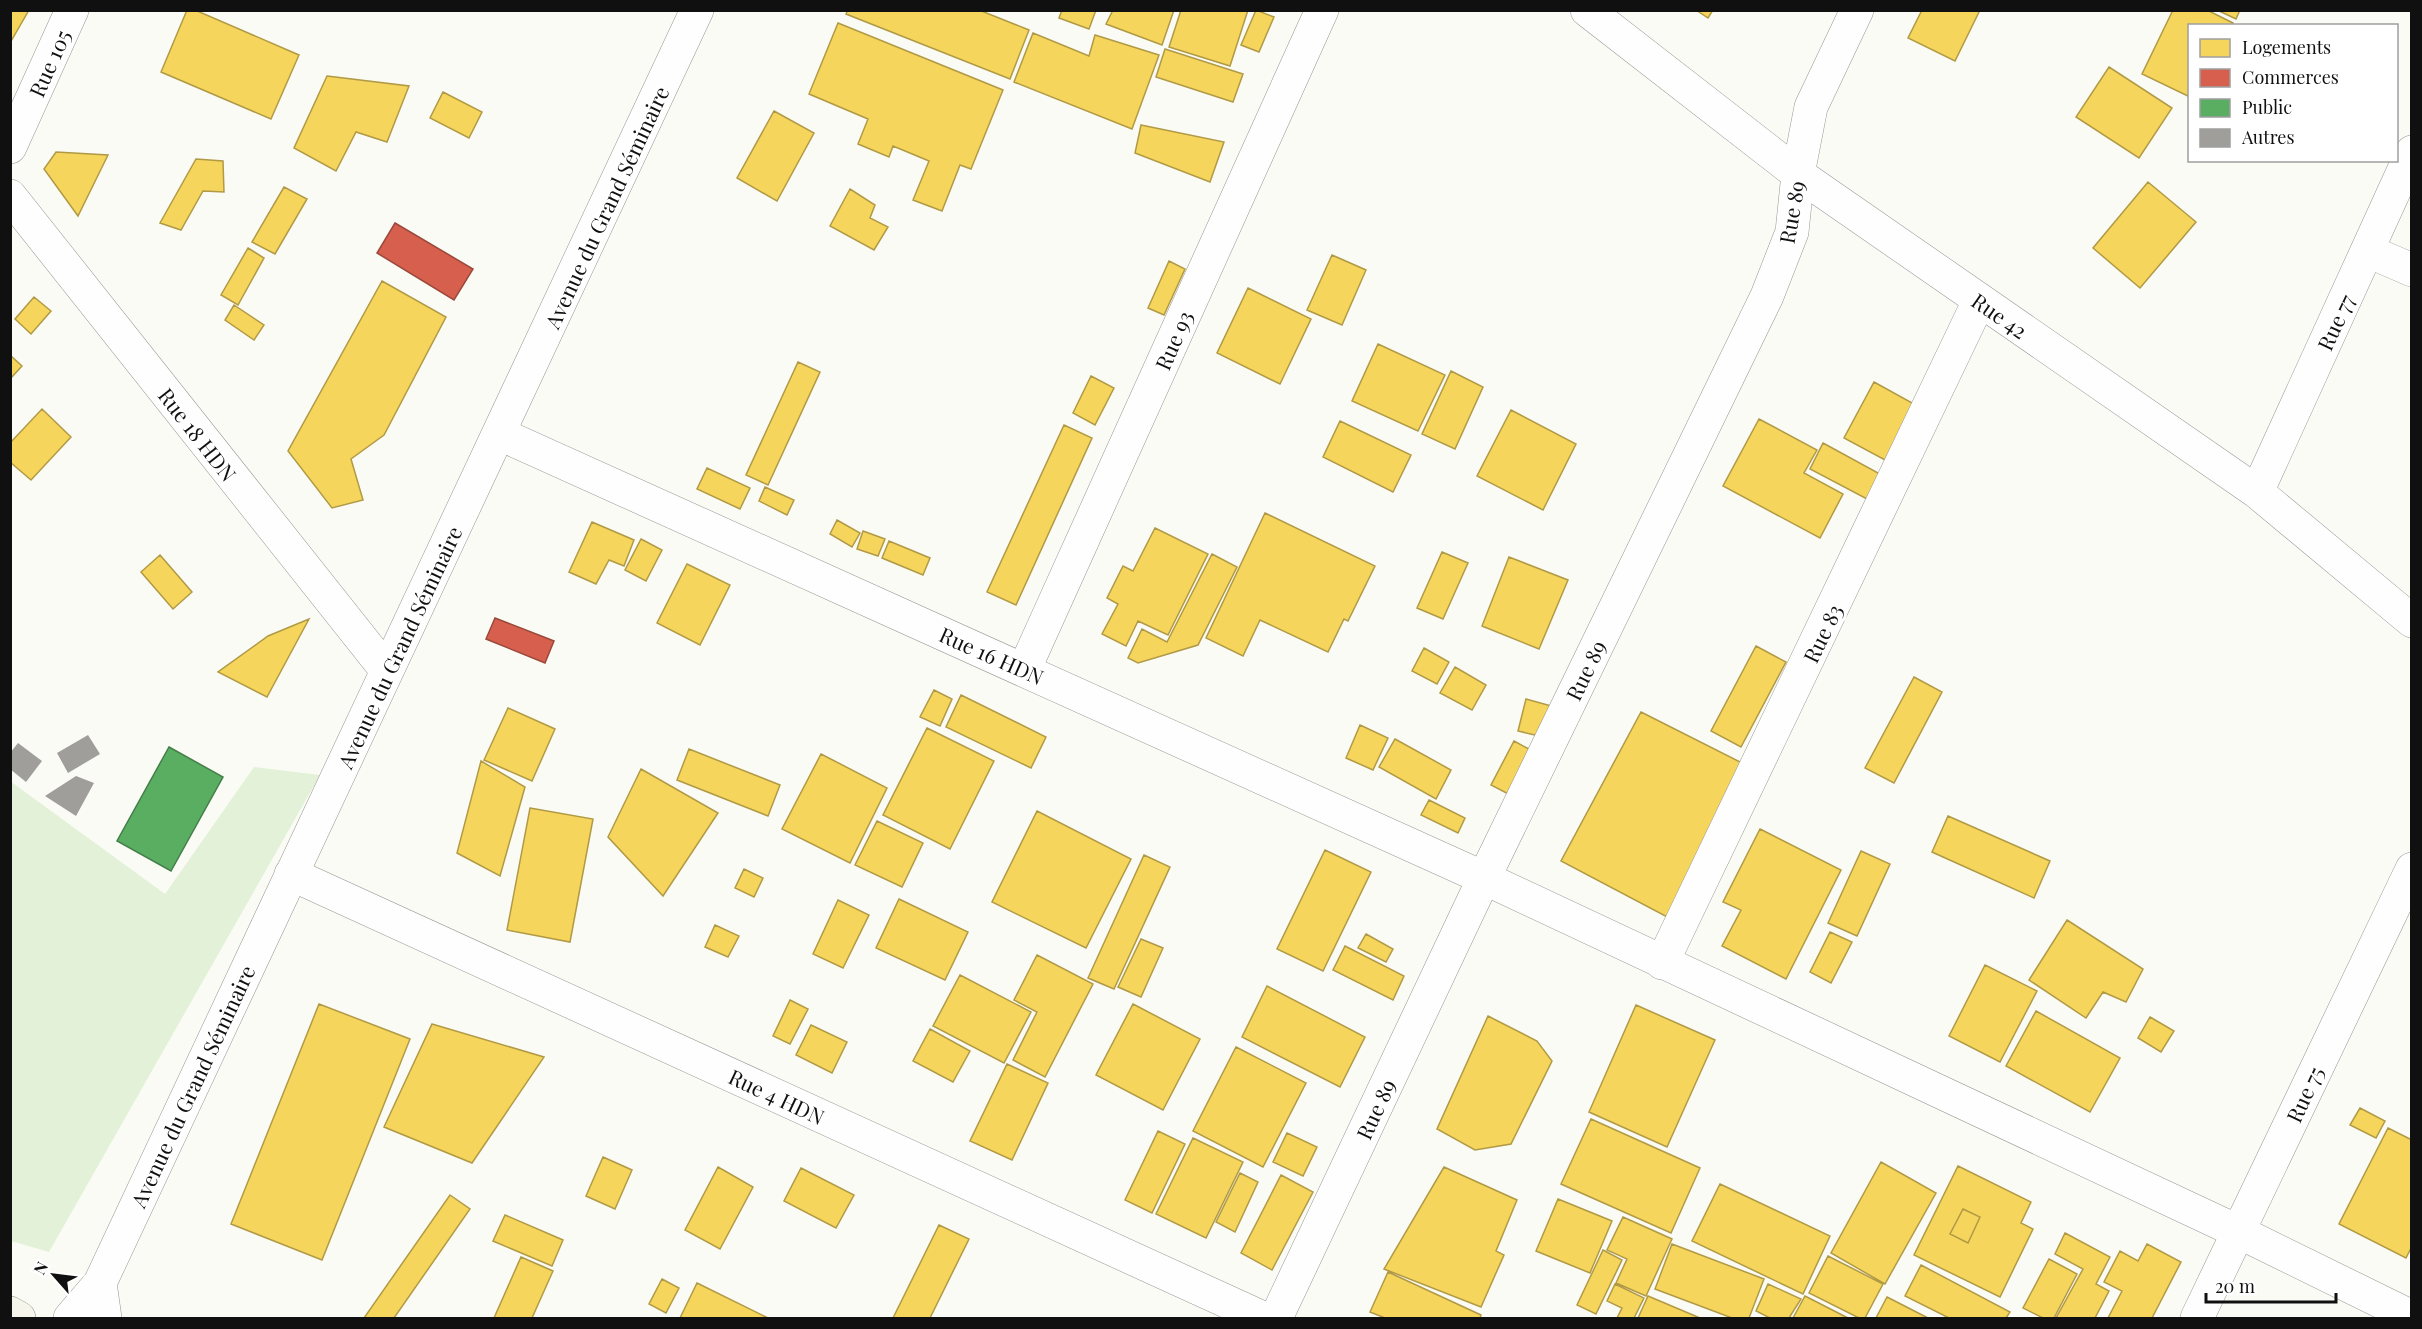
<svg xmlns="http://www.w3.org/2000/svg" width="2422" height="1329" viewBox="0 0 2422 1329" font-family="'Playfair Display',serif">
	<style>
		.green { fill: #e2f1d7 }
		.homes { fill: #f6d55c; stroke: #b19a45; stroke-width: 1.5; fill-rule: evenodd }
		.shops { fill: #d6604d; stroke: #9b483b; stroke-width: 1.5 }
		.public { fill: #5aae61; stroke: #447f49; stroke-width: 1.5 }
		.building { fill: #9f9e9b }
		.lines { fill: none; stroke-linecap: round; stroke-linejoin: round }
		.minor-casing { stroke: #969694; stroke-width: 34 }
		.secondary-casing { stroke: #8c8c8a; stroke-width: 34 }
		.minor { stroke: #fefefe; stroke-width: 33 }
		.secondary { stroke: #f5f5eb; stroke-width: 33 }
		.labels { text-anchor: middle; dominant-baseline: central; stroke-width: 6; stroke-linejoin: round; paint-order: stroke }
		.street-label { font-size: 21px; fill: #101010; stroke: #fff }
	</style>
	<rect width="100%" height="100%" fill="#fbfbf6"/>
	<path class="green" d="M254 767 320 775 49 1252 11 1241 10 781 165 894Z"/>
	<path class="homes" d="M10 10H29L10 43Z
		M187 10H195L299 55 271 119 161 72Z
		M848 10H979L1029 30 1010 79 846 14Z
		M1062 10H1096L1089 29 1059 18Z
		M1113 10H1174L1162 45 1106 24Z
		M1181 10H1248L1230 66 1169 47Z
		M1256 10 1274 17 1259 52 1241 45Z
		M1696 10H1713L1708 18Z
		M1922 10H1980L1955 61 1908 38Z
		M2173 10H2207L2233 23 2232 26H2190V97L2142 74Z
		M2217 10H2240L2236 19Z
		M838 23 1003 90 971 169 960 165 942 211 913 200 929 161 893 146 889 157 858 144 868 119 809 94Z
		M1033 33 1089 56 1095 35 1159 55 1132 129 1014 82Z
		M1165 49 1243 74 1233 102 1156 77Z
		M2109 67 2172 108 2139 158 2076 117Z
		M327 76 409 86 387 142 356 132 336 171 294 148Z
		M443 92 482 112 469 138 430 118Z
		M774 111 814 133 777 201 737 178Z
		M1141 125 1224 142 1210 182 1135 153Z
		M56 152 108 155 78 216 44 169Z
		M196 159 223 161 224 192 203 191 181 230 160 223Z
		M2148 182 2196 222 2140 288 2093 248Z
		M284 187 307 199 275 254 252 242Z
		M850 189 875 205 870 218 888 227 874 250 830 226Z
		M248 248 264 258 238 305 221 295Z
		M1332 255 1366 270 1342 325 1307 310Z
		M1169 261 1185 269 1164 315 1148 308Z
		M382 281 446 317 384 435 351 459 363 500 332 508 288 451Z
		M1248 288 1311 319 1280 384 1217 353Z
		M34 297 51 311 31 334 15 319Z
		M234 305 264 325 254 340 225 320Z
		M1378 344 1445 375 1418 431 1352 401Z
		M10 355 22 366 10 379Z
		M798 362 820 372 768 485 746 475Z
		M1451 371 1483 387 1455 449 1422 434Z
		M1091 376 1114 388 1095 425 1073 413Z
		M1874 382 1914 404 1885 460 1844 438Z
		M42 409 71 437 31 480 10 462V443Z
		M1511 410 1576 444 1543 510 1477 476Z
		M1759 419 1817 450 1804 473 1843 494 1820 538 1723 486Z
		M1340 421 1411 455 1393 492 1323 457Z
		M1064 425 1092 438 1016 605 987 592Z
		M1823 443 1880 474 1867 499 1810 469Z
		M707 468 750 488 740 509 697 489Z
		M765 487 794 500 787 515 759 501Z
		M1265 513 1375 566 1348 621 1344 619 1328 652 1260 620 1243 656 1206 638Z
		M837 520 860 533 852 547 830 534Z
		M592 522 634 540 624 566 609 560 596 584 569 572Z
		M1155 528 1208 554 1168 635 1138 621 1126 646 1102 634 1118 604 1107 598 1123 566 1133 571Z
		M863 531 885 539 878 556 857 549Z
		M641 539 662 550 646 581 625 570Z
		M889 541 930 558 923 575 882 558Z
		M1442 552 1468 563 1443 619 1417 608Z
		M1212 554 1237 567 1198 645 1138 663 1128 658 1142 629 1167 642Z
		M160 555 192 592 173 609 141 572Z
		M1509 557 1568 580 1539 649 1482 626Z
		M687 564 730 585 700 645 657 623Z
		M309 619 267 697 218 672 268 636Z
		M1756 646 1786 662 1741 747 1711 731Z
		M1424 648 1449 662 1437 684 1412 671Z
		M1455 667 1486 685 1472 710 1440 693Z
		M1914 677 1942 692 1894 783 1865 768Z
		M934 690 952 699 940 726 920 717Z
		M961 695 1046 737 1031 768 946 727Z
		M1526 699 1555 707 1548 738 1518 731Z
		M508 708 555 729 532 781 484 760Z
		M1641 712 1746 765 1671 919 1561 861Z
		M1360 725 1388 738 1373 770 1346 758Z
		M927 728 994 761 950 849 883 815Z
		M1395 739 1451 770 1436 799 1379 767Z
		M1514 741 1538 754 1514 797 1491 785Z
		M689 749 780 785 768 816 677 780Z
		M821 754 887 788 850 863 782 829Z
		M481 761 525 787 500 876 457 853Z
		M641 769 718 813 663 896 608 837Z
		M1429 800 1465 818 1458 833 1421 815Z
		M530 808 593 819 570 942 507 930Z
		M1037 811 1131 859 1086 948 992 902Z
		M1948 816 2050 861 2034 898 1932 852Z
		M877 821 923 843 902 887 855 865Z
		M1760 829 1841 870 1786 979 1722 946 1741 910 1723 902Z
		M1325 850 1371 872 1323 971 1277 949Z
		M1861 851 1890 864 1857 936 1828 923Z
		M1144 855 1170 867 1114 989 1088 978Z
		M744 869 763 878 754 897 735 888Z
		M899 899 968 932 945 980 876 948Z
		M838 900 869 915 843 968 813 954Z
		M2067 920 2143 969 2126 1002 2103 992 2086 1018 2029 980Z
		M715 925 739 936 728 957 705 947Z
		M1830 932 1852 942 1831 983 1810 972Z
		M1366 934 1393 949 1386 962 1358 948Z
		M1141 939 1163 948 1141 997 1118 987Z
		M1345 946 1404 976 1393 1000 1333 970Z
		M1037 955 1093 984 1045 1077 1013 1060 1037 1012 1014 1000Z
		M1985 965 2037 991 2000 1062 1949 1036Z
		M960 975 1031 1012 1004 1063 933 1026Z
		M1267 986 1365 1037 1340 1087 1242 1037Z
		M790 1000 808 1009 790 1044 773 1036Z
		M319 1004 410 1039 322 1260 231 1224Z
		M1133 1004 1200 1039 1163 1110 1096 1075Z
		M1636 1005 1715 1040 1667 1147 1589 1112Z
		M2036 1011 2120 1058 2090 1112 2006 1066Z
		M1488 1016 1537 1041 1552 1061 1511 1144 1475 1150 1437 1129Z
		M2150 1017 2174 1031 2161 1052 2138 1038Z
		M432 1024 544 1057 472 1163 384 1127Z
		M811 1025 847 1042 832 1073 796 1055Z
		M930 1029 970 1051 953 1082 913 1061Z
		M1236 1047 1306 1083 1263 1167 1193 1131Z
		M1007 1064 1048 1083 1012 1160 970 1141Z
		M2360 1108 2385 1121 2376 1138 2350 1125Z
		M1591 1119 1700 1168 1671 1233 1561 1184Z
		M2388 1128 2412 1140V1246L2406 1258 2339 1224Z
		M1158 1131 1185 1144 1152 1213 1125 1200Z
		M1287 1133 1317 1147 1303 1176 1273 1162Z
		M1193 1138 1243 1162 1206 1238 1156 1214Z
		M603 1157 632 1170 615 1209 586 1196Z
		M1881 1162 1936 1193 1885 1284 1831 1253Z
		M1958 1166 2031 1202 2021 1223 2033 1229 2000 1297 1914 1255ZM1963 1209 1980 1217 1968 1243 1950 1234Z
		M718 1167 753 1187 720 1249 685 1230Z
		M1444 1167 1517 1200 1496 1251 1504 1255 1481 1307 1384 1269Z
		M801 1168 854 1195 836 1228 784 1201Z
		M1240 1173 1258 1182 1235 1232 1216 1222Z
		M1281 1175 1313 1192 1272 1270 1241 1253Z
		M1720 1184 1830 1236 1803 1294 1692 1241Z
		M450 1195 470 1209 394 1318H364Z
		M1558 1199 1612 1221 1590 1273 1536 1251Z
		M1963 1209 1980 1217 1968 1243 1950 1234Z
		M505 1215 563 1240 552 1266 493 1241Z
		M1623 1217 1672 1239 1646 1296 1616 1283 1627 1259 1607 1250Z
		M939 1225 969 1239 930 1318H893Z
		M2065 1233 2110 1257 2096 1284 2109 1291 2095 1318H2056L2083 1269 2055 1254Z
		M1672 1244 1764 1279 1749 1318H1732L1655 1289Z
		M2147 1244 2181 1262 2152 1318H2108L2122 1291 2104 1282 2120 1251 2138 1261Z
		M1603 1250 1622 1260 1596 1314 1577 1305Z
		M1828 1256 1883 1284 1865 1318H1859L1809 1293Z
		M521 1257 553 1271 532 1318H494Z
		M2049 1259 2077 1274 2054 1318H2043L2023 1308Z
		M1921 1265 2010 1312 2006 1318H1949L1905 1296Z
		M1388 1272 1481 1315 1480 1318H1385L1370 1312Z
		M662 1279 679 1288 666 1313 649 1304Z
		M697 1283 768 1318H680Z
		M1615 1284 1644 1298 1634 1318H1617L1622 1308 1607 1301Z
		M1768 1284 1801 1299 1789 1318H1770L1756 1311Z
		M1648 1296 1700 1318H1638Z
		M1805 1296 1848 1318H1793Z
		M1887 1297 1928 1318H1876Z"/>
	<path class="shops" d="M395 223 473 269 454 300 377 253Z
		M495 618 554 641 545 663 486 639Z"/>
	<path class="public" d="M169 747 223 777 171 871 117 841Z"/>
	<path class="building" d="M88 735 100 754 68 773 57 753Z
		M18 743 42 761 26 782 10 769V753Z
		M76 776 94 783 76 816 45 796Z"/>
	<g class="lines">
		<g class="minor-casing">
			<path id="minor" d="M1587 10 1798 174 2257 492 2412 621
				M10 147 72 10
				M10 196 387 671
				M2368 251 2412 270
				M500 434 1484 878 2239 1232 2412 1317
				M2257 492 2412 152
				M1024 670 1322 10
				M291 874 1263 1318
				M1662 963 1979 301
				M100 1283 105 1318
				M70 1318 100 1283 697 10
				M1276 1318 1484 878 1767 296 1792 232 1798 174 1811 107 1857 10
				M2197 1318 2412 869"/>
		</g>
		<g class="secondary-casing">
			<path id="secondary" d="M10 1313 19 1318"/>
		</g>
		<use href="#minor" class="minor"/>
		<use href="#secondary" class="secondary"/>
	</g>
	<g class="labels">
		<g class="street-label">
			<text transform="translate(49 63) rotate(-66)">Rue 105</text>
			<text transform="translate(606 207) rotate(-65)">Avenue du Grand Séminaire</text>
			<text transform="translate(1791 212) rotate(-80)">Rue 89</text>
			<text transform="translate(2000 315) rotate(35)">Rue 42</text>
			<text transform="translate(2335 322) rotate(-65)">Rue 77</text>
			<text transform="translate(1173 340) rotate(-66)">Rue 93</text>
			<text transform="translate(198 434) rotate(52)">Rue 18 HDN</text>
			<text transform="translate(1822 633) rotate(-64)">Rue 83</text>
			<text transform="translate(399 647) rotate(-65)">Avenue du Grand Séminaire</text>
			<text transform="translate(992 655) rotate(24)">Rue 16 HDN</text>
			<text transform="translate(1585 670) rotate(-64)">Rue 89</text>
			<text transform="translate(192 1086) rotate(-65)">Avenue du Grand Séminaire</text>
			<text transform="translate(2304 1094) rotate(-65)">Rue 75</text>
			<text transform="translate(777 1096) rotate(25)">Rue 4 HDN</text>
			<text transform="translate(1375 1109) rotate(-65)">Rue 89</text>
		</g>
	</g>
	<rect width="2422" height="1329" fill="none" stroke="#101010" stroke-width="24"/>
	<rect x="2188" y="24" width="210" height="138" fill="#ffffff" stroke="#9f9f9f" stroke-width="1.5"/>
	<rect x="2200" y="39" width="30" height="18" fill="#f6d55c" stroke="#9f9f9f" stroke-width="1.5"/>
	<text x="2242" y="54" font-size="18" fill="#101010">Logements</text>
	<rect x="2200" y="69" width="30" height="18" fill="#d6604d" stroke="#9f9f9f" stroke-width="1.5"/>
	<text x="2242" y="84" font-size="18" fill="#101010">Commerces</text>
	<rect x="2200" y="99" width="30" height="18" fill="#5aae61" stroke="#9f9f9f" stroke-width="1.5"/>
	<text x="2242" y="114" font-size="18" fill="#101010">Public</text>
	<rect x="2200" y="129" width="30" height="18" fill="#9f9e9b" stroke="#9f9f9f" stroke-width="1.5"/>
	<text x="2242" y="144" font-size="18" fill="#101010">Autres</text>
	<g transform="translate(54 1275) rotate(298)" stroke="#ffffff" stroke-width="4.5" paint-order="stroke">
	<path d="M0-4.5L10 22L0 15L-10 22Z" fill="#101010"/>
	<text y="-9" font-size="16" font-weight="bold" text-anchor="middle" fill="#101010">N</text>
	</g>
	<path d="M2206 1293v9h130v-9" fill="none" stroke="#101010" stroke-width="3"/>
	<text x="2215" y="1293" font-size="18" fill="#101010" stroke="#ffffff" stroke-width="4.5" paint-order="stroke">20 m</text>
</svg>
